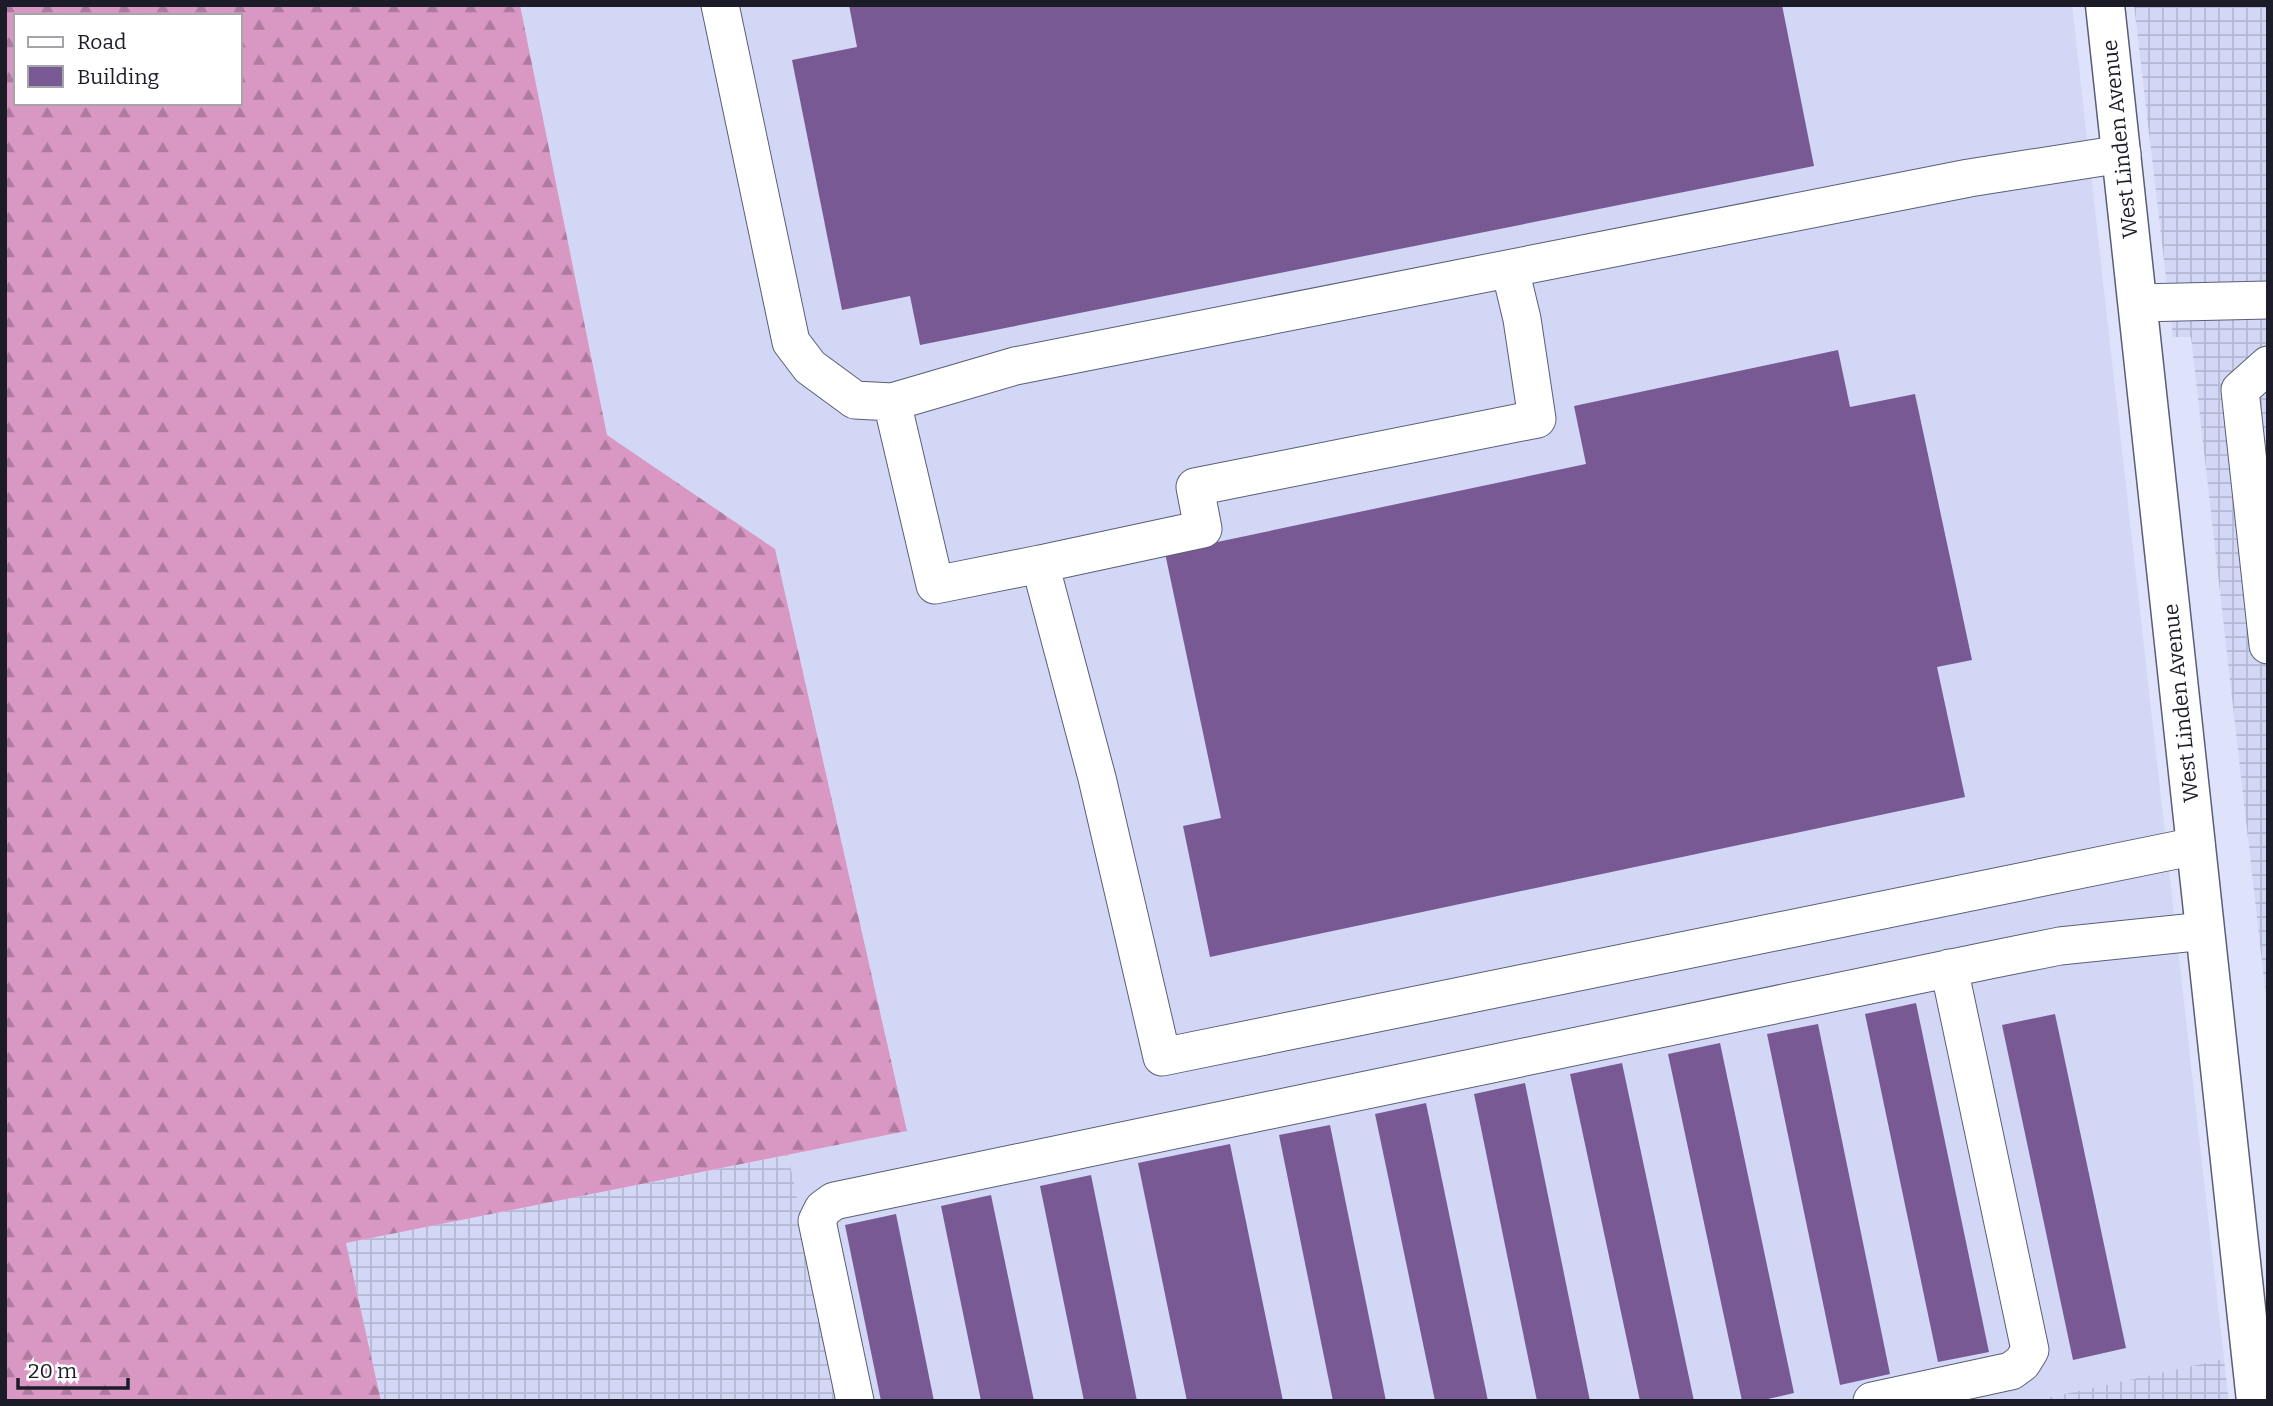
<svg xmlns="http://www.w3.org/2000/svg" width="2273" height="1406" viewBox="0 0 2273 1406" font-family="Bitter,serif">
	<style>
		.built { fill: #d2d7f5 }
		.industrial { fill: url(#industrial-grid) }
		.forest { fill: url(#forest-firs); fill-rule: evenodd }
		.building { fill: #795994 }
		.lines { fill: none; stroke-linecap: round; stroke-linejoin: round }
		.minor-casing { stroke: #5a5e77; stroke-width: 39 }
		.major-casing { stroke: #5a5e77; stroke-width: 41 }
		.minor { stroke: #fff; stroke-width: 37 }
		.major { stroke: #fff; stroke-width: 38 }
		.labels { text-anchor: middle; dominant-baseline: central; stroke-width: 7; stroke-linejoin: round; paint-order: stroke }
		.street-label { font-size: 21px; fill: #1b1c27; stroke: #fff }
	</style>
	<defs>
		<pattern id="industrial-grid" width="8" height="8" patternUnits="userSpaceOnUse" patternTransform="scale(1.75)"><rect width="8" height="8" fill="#d2d7f5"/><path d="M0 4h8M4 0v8" fill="none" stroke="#b4b8d2"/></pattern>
		<pattern id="forest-firs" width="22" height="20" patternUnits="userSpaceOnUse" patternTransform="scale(1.75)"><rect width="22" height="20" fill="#d997c4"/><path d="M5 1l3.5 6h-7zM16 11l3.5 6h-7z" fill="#af7a9f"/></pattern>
	</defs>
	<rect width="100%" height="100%" fill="#dee2fa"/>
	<path class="built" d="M520 5H2072L2224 1359 2033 1401H840L788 1155 907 1131 775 549 607 435Z"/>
	<path class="industrial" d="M2134 5H2268V1014L2191 337H2173Z
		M788 1155 840 1401H381L346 1243Z
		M2224 1359 2229 1401H2033Z"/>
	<path class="forest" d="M5 5H520L607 435 775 549 907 1131 346 1243 381 1401H5ZM16 16H240V103H16Z"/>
	<path class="building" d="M849 5H1782L1814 166 920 345 910 296 842 310 792 60 857 47Z
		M1838 350 1850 407 1915 394 1972 660 1937 667 1965 797 1210 957 1183 826 1221 818 1165 553 1586 464 1574 406Z
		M1916 1003 1989 1352 1938 1362 1865 1014Z
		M2055 1014 2126 1348 2073 1360 2002 1025Z
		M1818 1024 1890 1374 1840 1385 1767 1034Z
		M1720 1043 1794 1393 1759 1401H1742L1668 1054Z
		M1622 1063 1694 1401H1640L1570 1074Z
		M1525 1083 1590 1401H1537L1474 1094Z
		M1426 1103 1488 1401H1435L1375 1114Z
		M1330 1125 1386 1401H1333L1279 1135Z
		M1230 1144 1283 1401H1187L1138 1163Z
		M1091 1175 1137 1401H1084L1040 1186Z
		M991 1195 1034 1401H981L941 1206Z
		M896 1214 934 1401H881L845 1225Z"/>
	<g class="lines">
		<g class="minor-casing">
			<path id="minor" d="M720 5 791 342 810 367 855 400 892 402
				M2122 154 1969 178 1015 366 892 402 935 585 1040 564 1097 778 1162 1057 2196 846
				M2138 303 2268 300
				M2268 365 2240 390 2268 645
				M1040 564 1203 529 1195 487 1537 419 1522 319 1510 269
				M855 1401 817 1221 823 1209 834 1201 1990 960 2060 946 2205 931
				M1872 1401 2011 1371 2022 1363 2030 1350 1949 968"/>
		</g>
		<g class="major-casing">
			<path id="major" d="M2105 5 2256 1401"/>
		</g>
		<use href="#minor" class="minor"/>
		<use href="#major" class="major"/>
	</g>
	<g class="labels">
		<g class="street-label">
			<text transform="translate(2120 139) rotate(-96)">West Linden Avenue</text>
			<text transform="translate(2181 703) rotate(-96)">West Linden Avenue</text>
		</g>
	</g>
	<rect width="2273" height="1406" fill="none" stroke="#1b1c27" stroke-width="14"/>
	<rect x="14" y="14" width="228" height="91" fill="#ffffff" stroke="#a4a4a9" stroke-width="2"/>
	<rect x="28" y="37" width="35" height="10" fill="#ffffff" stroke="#a4a4a9" stroke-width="2"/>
	<text x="77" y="49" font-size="21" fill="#1b1c27">Road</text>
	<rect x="28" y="66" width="35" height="21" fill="#795994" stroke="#a4a4a9" stroke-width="2"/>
	<text x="77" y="84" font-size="21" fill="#1b1c27">Building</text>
	<path d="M18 1378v10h110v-10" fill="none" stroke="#1b1c27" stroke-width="3.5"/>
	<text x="28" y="1378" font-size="21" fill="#1b1c27" stroke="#ffffff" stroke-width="5" paint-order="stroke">20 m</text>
</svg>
